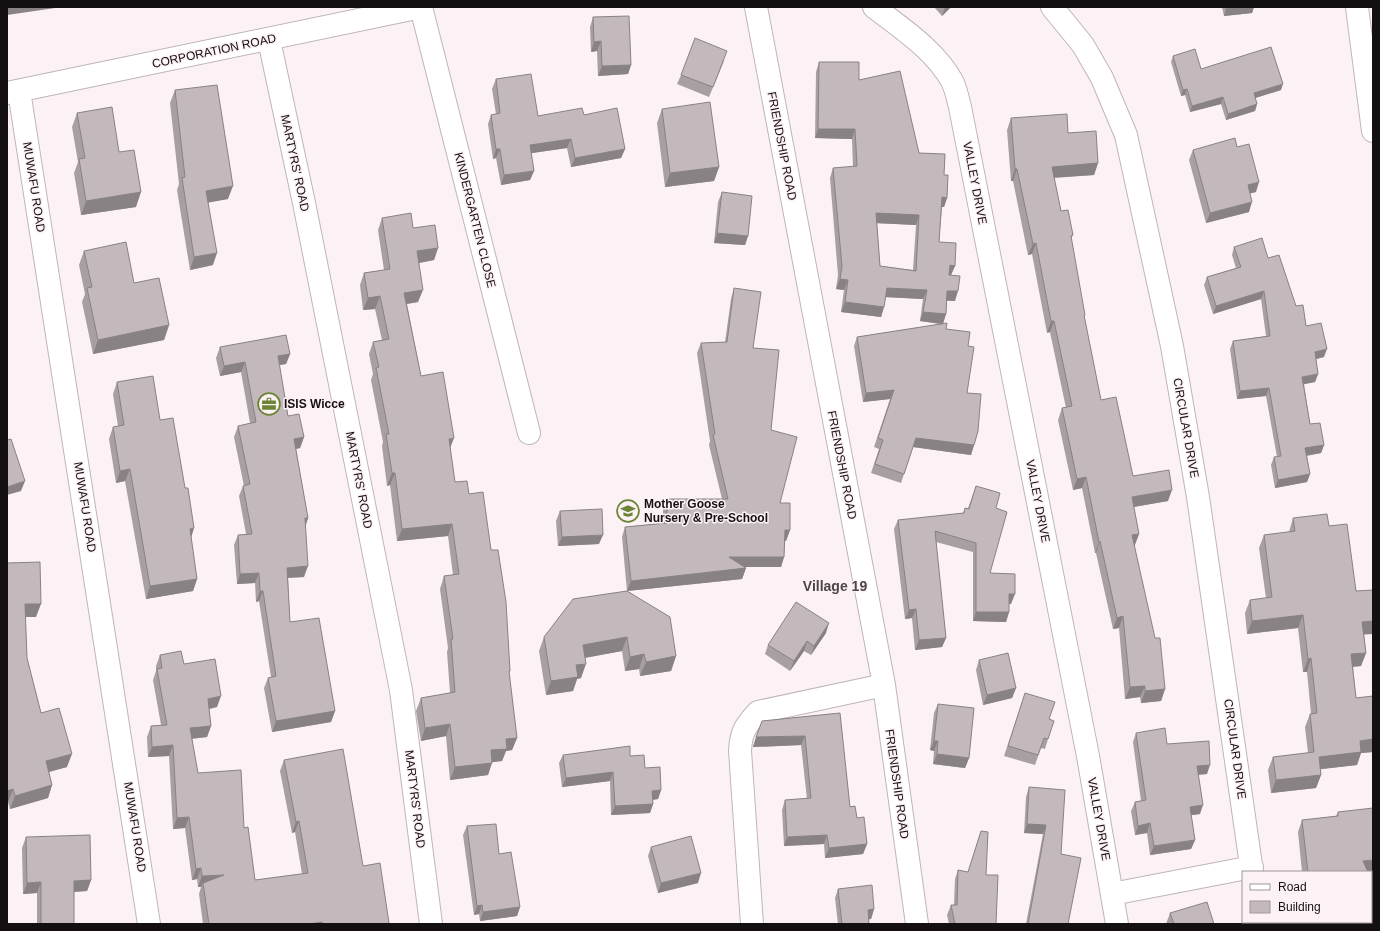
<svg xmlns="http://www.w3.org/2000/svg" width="1380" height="931" viewBox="0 0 1380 931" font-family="Helvetica,sans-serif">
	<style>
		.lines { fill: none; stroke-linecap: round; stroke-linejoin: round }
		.minor-casing { stroke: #bfb5b7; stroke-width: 24 }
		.minor { stroke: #fff; stroke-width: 22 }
		.wall { fill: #a89fa2; fill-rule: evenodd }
		.shaded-wall { fill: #888284 }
		.building { fill: #c3b9bc; stroke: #888284; fill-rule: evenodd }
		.labels { text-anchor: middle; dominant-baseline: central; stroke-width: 3; stroke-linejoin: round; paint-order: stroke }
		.street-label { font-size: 12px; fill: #141011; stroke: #fcf1f4 }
		.poi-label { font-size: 12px; font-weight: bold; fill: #141011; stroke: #fcf1f4; text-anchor: start }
		.quarter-label { font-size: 14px; font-weight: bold; fill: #4d4547; stroke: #fcf1f4 }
	</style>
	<rect width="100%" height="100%" fill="#fcf1f4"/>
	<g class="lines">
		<g class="minor-casing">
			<path id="minor" d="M421 7 529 433
				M756 7 884 685 917 924
				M874 7C901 28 935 50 952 81 956 89 958 99 960 107L1088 756 1117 924
				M1052 7 1083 45 1102 78 1126 135 1172 346 1198 497 1252 872
				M1357 7 1373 131
				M269 40 304 203 401 690 431 924
				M19 91 149 924
				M7 93 421 7
				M1112 894 1252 867
				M1257 922V924
				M752 924 740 751C741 732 745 726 758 712L884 685"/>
		</g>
		<use href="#minor" class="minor"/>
	</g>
	<path class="wall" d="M934 7H951L942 16Z
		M1222 7H1254L1252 13 1224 16Z
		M593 17 631 65 628 74 598 76 597 51 591 52 590 27Z
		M1173 56 1201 69 1281 90 1255 98 1257 104 1255 111 1226 120 1221 104 1190 112 1185 95 1181 96 1171 62Z
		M724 61 709 97 677 84 681 75Z
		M819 62 859 80 919 153 944 175 947 198 944 207H942L939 242 955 266 951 275 955 301H947L946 314 943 323 946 329 968 346 967 393 974 445 971 455 913 447 901 483 871 473 879 449 874 447 890 399 863 402 854 346 857 337 940 324 920 321 923 299 885 297 884 307 881 317 841 312 844 290 836 289 838 275 830 178 833 168 853 167 852 139 815 138 816 72ZM877 223 916 225 913 270 880 266Z
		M496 79 538 116 584 115 625 149 621 158 571 167 567 148 531 153 534 171 530 180 501 185 496 158 493 159 488 124 491 115 496 114 492 89Z
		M175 90 228 199 208 202 213 265 190 270 177 190 179 184 170 103Z
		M662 109 719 167 714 181 665 187 657 123Z
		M77 113 119 152 136 207 81 215 74 173 78 162 72 127Z
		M1011 118 1068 133 1098 163 1094 175 1054 178 1061 211 1073 235 1071 239 1084 318 1101 400 1133 476 1168 501 1134 507 1139 534 1134 545 1165 689 1161 701 1141 703 1140 697 1125 699 1119 628 1113 629 1096 553H1095L1082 488 1073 490 1058 420 1062 408H1066L1050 332 1047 333 1032 254 1028 255 1013 181H1011L1007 130Z
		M1237 147 1256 192 1250 193 1249 212 1206 223 1189 160 1193 150Z
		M722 192 748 236 745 245 714 243 718 202Z
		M382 218 413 228 438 248 434 260 419 263 418 302 407 304 421 376 450 448 455 482 469 494 491 550 510 671 509 674 517 738 512 750 506 751 502 761 492 762 488 775 450 780 446 736 421 741 416 711 421 698 450 693 447 652 448 648 440 589 444 576 453 575 448 536 397 541 390 485 387 486 382 446 383 442 371 380 373 374 369 354 373 342 382 340 375 309 363 310 360 285 364 273 384 270 378 230Z
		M1234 247 1268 258 1296 306 1306 326 1324 357 1316 359 1318 374 1315 382 1304 384 1310 424 1324 445 1321 453 1307 456 1310 474 1307 482 1275 488 1271 465 1274 457H1277L1266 396 1237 399 1230 349 1233 341 1266 336 1261 299 1213 314 1204 285 1207 277 1236 268 1232 255Z
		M84 251 134 283 169 325 164 340 93 354 82 302 85 294 79 265Z
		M734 288 753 348 771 430 780 503 790 530 786 541H785L784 557 781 567H745L746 568 742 579 627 591 676 656 671 671 640 676 639 669 625 671 622 651 585 658 581 678 577 679 573 691 546 695 539 651 544 637 627 591 622 537 625 527 663 523V509L667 499H722L709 445 710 441 697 353 701 343 725 342 731 299Z
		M220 347 290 354 286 364 279 365 288 416 304 437 300 448 296 449 308 518 305 527 304 577 288 578 290 622 335 711 331 722 272 732 264 688 268 678 271 677 259 601 256 602 255 583 237 584 234 545 238 535 246 534 239 496 243 486H244L234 437 238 426 250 423 241 372 220 376 216 358Z
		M117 382 160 420 185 488 194 528 191 537 197 579 193 591 146 599 125 481 116 483 109 439 113 427 118 426 113 394Z
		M976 486 996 508 990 573 1011 604H1009V612L1006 622 973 621V552L936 542 946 638 942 647 915 650 912 618 905 619 894 529 898 520 963 513 965 508H968Z
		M560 511 599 544 558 546 556 521Z
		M1293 518 1329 526 1356 591 1364 634 1366 653 1361 666 1353 667 1356 698 1373 696V752L1361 753 1357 765 1320 769 1321 775 1316 788 1271 793 1268 770 1273 757 1308 753 1305 727 1310 714H1311L1307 672H1303L1298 628 1247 634 1245 613 1250 600 1266 598 1259 548 1264 535 1289 532Z
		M7 563 36 617H25L27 658 41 713 67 767 49 772 52 785 48 798 10 809 8 802 7 803Z
		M826 633 811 655 804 651 790 671 765 654 768 645Z
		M160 655 184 664 217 707 209 709 211 726 207 737 192 739 198 773 244 828 255 880 302 874 295 832 292 833 280 771 284 760 363 866 389 924H203L199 894 201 887H198L197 879 192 880 185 828 173 829 169 756 148 757 147 737 151 726 161 725 153 680 156 671V666Z
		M979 660 1016 688 1012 698 983 705 976 670Z
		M1025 693 1049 719 1048 739 1045 749 1041 748 1035 765 1004 756Z
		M938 704 969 758 965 768 933 764 934 751 930 750 934 713Z
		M840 713 850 807 857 818 867 844 863 854 825 858 824 844 784 846 782 810 785 800 807 799 801 745 753 747 762 721Z
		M1136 733 1167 744 1207 774 1198 775 1200 814 1191 815 1195 840 1191 849 1150 855 1147 833 1135 835 1131 811 1135 802 1141 801 1133 742Z
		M563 755 630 756 645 768 661 790 658 799 653 800V804L650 813 611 815 610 781 562 787 559 763Z
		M1029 787 1061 854 1068 924H1026L1043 834 1024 833 1026 797Z
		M1338 812 1371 872H1302L1298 832 1302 820 1336 816Z
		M467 826 499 854 520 907 517 916 480 921 479 914 474 915 463 835Z
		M981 831 986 875 996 924H949L947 915 951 905H954L955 879 958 870 968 872Z
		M26 837 91 880 87 891 74 892V924H37V893L23 894 22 848Z
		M651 847 698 883 658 893 648 856Z
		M838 889 874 909 871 919H869V924H838L835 898Z
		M1170 913 1214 924H1166Z"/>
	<path class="shaded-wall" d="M7 7H62L7 15Z
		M945 7H951L942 16Z
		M1239 7H1254L1252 13 1224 16 1226 9Z
		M601 41 597 51 591 52 594 42Z
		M631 65 628 74 598 76 602 66Z
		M1283 84 1281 90 1252 99 1254 93Z
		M1187 89 1185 95 1181 96 1183 90Z
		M1223 97 1221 104 1190 112 1192 106Z
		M1257 104 1255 111 1226 120 1228 114Z
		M818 129H855L852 139 815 138Z
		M571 139 567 148 526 154 530 145Z
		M496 149H500L496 158 493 159Z
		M625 149 621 158 571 167 575 158Z
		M1098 163 1094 175 1047 178 1052 167Z
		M719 167 714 181 665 187 670 173Z
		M1015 169H1017L1013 181H1011Z
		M534 171 530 180 501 185 504 175Z
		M1259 182 1256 192 1244 195 1248 185Z
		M233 186 228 199 201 204 206 191Z
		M141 192 136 207 81 215 86 201Z
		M942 197 947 198 944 207H939Z
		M1252 202 1249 212 1206 223 1210 213Z
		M876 213 919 215 916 225 873 223Z
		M717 233 748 236 745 245 714 243Z
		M1036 243 1032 254 1028 255 1033 244Z
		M438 248 434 260 413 264 417 251Z
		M217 253 213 265 190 270 194 257Z
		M950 265 955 266 951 275H946Z
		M840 279 848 280 844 290 836 289Z
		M887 288 927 290 923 299 883 297Z
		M423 290 418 302 400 305 404 293Z
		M947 291H958L955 301 944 300Z
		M1264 291 1261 299 1213 314 1216 306Z
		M380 296 375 309 363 310 368 298Z
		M845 302 884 307 881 317 841 312Z
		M923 312 946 314 943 324 920 321Z
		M1051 321H1054L1050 332 1047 333Z
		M169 325 164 340 93 354 98 340Z
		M1327 349 1324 357 1312 360 1315 352Z
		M290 354 286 364 274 366 278 356Z
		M245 362 241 372 220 376 224 366Z
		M1318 374 1315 382 1300 385 1302 377Z
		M1269 388 1266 396 1237 399 1240 391Z
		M894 390 890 399 863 402 866 393Z
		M304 437 300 448 290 450 294 439Z
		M454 438 449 451V439Z
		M916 438 974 445 971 455 913 447Z
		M1324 445 1321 453 1302 456 1305 448Z
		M130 469 125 481 116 483 120 471Z
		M392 473H395L390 485 387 486Z
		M1310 474 1307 482 1275 488 1278 480Z
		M1086 477 1082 488 1073 490 1077 479Z
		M25 481 21 491 7 495V487Z
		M1172 490 1168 501 1127 508 1132 497Z
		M305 518H308L305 528Z
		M452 524 448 536 397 541 402 529Z
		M194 528 190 541V529Z
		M785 530H790L786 541H781Z
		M1139 534 1135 545 1128 547 1132 535Z
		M603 535 599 544 558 546 562 537Z
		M1100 541 1096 553H1095L1099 542Z
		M729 557H784L781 567H725Z
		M308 566 304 577 283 578 287 568Z
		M746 568 742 579 627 591 631 581Z
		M259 573 255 583 237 584 240 574Z
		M197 579 193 591 146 599 150 586Z
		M260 591H263L259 601 256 602Z
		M1009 594H1015L1011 604H1006Z
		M25 604H41L36 617H20Z
		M916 609 912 618 905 619 909 610Z
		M976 612H1009L1006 622 973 621Z
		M1303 615 1298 628 1247 634 1252 621Z
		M1123 616 1119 628 1113 629 1117 618Z
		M1373 621V634L1357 635 1362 622Z
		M829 623 826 633 811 655 814 646Z
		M627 637 622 651 578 659 583 645Z
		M946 638 942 647 915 650 919 640Z
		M807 641 804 651 790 671 794 661Z
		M1366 653 1361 666 1346 667 1351 654Z
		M644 654 639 669 625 671 630 657Z
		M676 656 671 671 640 676 646 662Z
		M1311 658 1307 672H1303L1308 659Z
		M586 664 581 678 577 679 573 691 546 695 551 681 576 665Z
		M1145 686 1140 697 1125 699 1130 687Z
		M1016 688 1012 698 983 705 987 695Z
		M1165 689 1161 701 1141 703 1145 691Z
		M221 696 217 707 204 710 208 699Z
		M335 711 331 722 272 732 276 721Z
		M450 724 446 736 421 741 425 728Z
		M211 726 207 737 186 739 190 728Z
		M805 736 801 745 753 747 756 737Z
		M517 738 512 750 506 751 502 761 486 763 491 750 506 739Z
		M1373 739V752L1361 753 1357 765 1314 770 1319 757 1360 741Z
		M934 741H938L934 751 930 750Z
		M173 745 169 756 148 757 152 747Z
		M72 754 67 767 41 774 46 761Z
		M937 754 969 758 965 768 933 764Z
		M492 763 488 775 450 780 455 767Z
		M1210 765 1207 774 1193 775 1197 766Z
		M613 772 610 781 562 787 566 778Z
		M1321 775 1316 788 1271 793 1276 780Z
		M52 785 48 798 10 809 15 796Z
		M13 789 8 802 7 803V791Z
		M661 790 658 799 649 800 652 791Z
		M653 804 650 813 611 815 615 806Z
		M1203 805 1200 814 1186 816 1190 807Z
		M189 817 185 828 173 829 177 818Z
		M299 821 295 832 292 833 296 822Z
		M1150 823 1147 833 1135 835 1138 826Z
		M1027 824 1046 825 1043 834 1024 833Z
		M827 835 824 844 784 846 787 837Z
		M1195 840 1191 849 1150 855 1154 846Z
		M867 844 863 854 825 858 829 848Z
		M1373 860V872H1359L1363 861Z
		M201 868 197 879 192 880 196 869Z
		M701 873 698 883 658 893 661 883Z
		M224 875 203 883 201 887H198L202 876Z
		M91 880 87 891 70 892 74 881Z
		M41 882 37 893 23 894 27 883Z
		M482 905 479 914 474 915 477 906Z
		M520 907 517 916 480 921 483 912Z
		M874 909 871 919 865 920 868 910Z
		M322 922 321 924H309Z"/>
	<path class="building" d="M1226 7H1239L1226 9Z
		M629 16 631 65 602 66 601 41 594 42 593 17Z
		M695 38 727 51 713 87 681 75Z
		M1271 47 1283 84 1254 93 1257 104 1228 114 1223 97 1192 106 1187 89 1183 90 1173 56 1195 49 1201 69Z
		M819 62H859V80L900 71 919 153 945 154 944 175H948L947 198 942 197 939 242 956 243 955 266 950 265 949 275 960 276 958 291H947L946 314 923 312 927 290 887 288 884 307 845 302 848 280 840 279 842 266 833 168 857 166 855 129H818ZM876 213 919 215 916 271 880 266Z
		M531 74 538 116 582 108 584 115 617 108 625 149 575 158 571 139 530 145 534 171 504 175 500 149H496L491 115 500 113 496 79Z
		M217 85 233 186 206 191 217 253 194 257 182 178 185 177 175 90Z
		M710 102 719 167 670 173 662 109Z
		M112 107 119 152 134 150 141 192 86 201 79 159 85 158 77 113Z
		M1067 114 1068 133 1096 131 1098 163 1052 167 1061 211 1068 210 1073 235 1071 236 1085 315H1084L1101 400 1116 397 1133 476 1169 470 1172 490 1132 497 1139 534 1132 535 1155 638H1160L1165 689 1145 691V686L1130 687 1123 616 1117 618 1100 541 1099 542 1086 477 1077 479 1062 408 1072 406 1054 321H1051L1036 243 1033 244 1017 169H1015L1011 118Z
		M1235 138 1237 147 1249 144 1259 182 1248 185 1252 202 1210 213 1193 150Z
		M722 192 752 196 748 236 717 233Z
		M411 213 413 228 435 225 438 248 417 251 423 290 404 293 421 376 443 372 454 438 449 439 455 482 467 481 469 494 483 492 491 550H498L506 602 510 671H509L517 738 506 739 507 749 491 750 492 763 455 767 450 724 425 728 421 698 455 692 451 639H453L444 576 459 574 452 524 402 529 395 473H392L386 434H389L376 368 379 367 373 342 389 339 380 296 368 298 364 273 390 269 382 218Z
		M1262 238 1268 258 1279 255 1296 306 1303 305 1306 326 1321 323 1327 349 1315 352 1318 374 1302 377 1310 424 1320 423 1324 445 1305 448 1310 474 1278 480 1274 457 1281 456 1269 388 1240 391 1233 341 1270 336 1264 291 1216 306 1207 277 1241 267 1234 247Z
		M126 242 134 283 159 278 169 325 98 340 87 288 92 287 84 251Z
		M734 288 761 292 753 348 779 350 771 430 797 437 780 503H790V530H785L784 557H729L746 568 631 581 625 527 667 523V499H728L713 435 715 434 701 343 727 342Z
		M947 323 946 329 970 332 968 346 974 347 967 393 981 394 978 431 974 445 916 438 904 474 875 464 883 440 878 438 894 390 866 393 857 337Z
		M286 335 290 354 278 356 288 416 299 414 304 437 294 439 308 518H305L308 566 287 568 290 622 319 618 335 711 276 721 268 678 276 676 263 591H260L259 573 240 574 238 535 252 534 243 486 250 484 238 426 256 422 245 362 224 366 220 347Z
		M153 376 160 420 173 418 185 488H188L194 528 190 529 197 579 150 586 130 469 120 471 113 427 124 425 117 382Z
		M11 439 25 481 7 487V440Z
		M976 486 1000 493 996 508 1007 512 990 573 1015 574V594H1009V612H976V543L935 531 946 638 919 640 916 609 909 610 898 520 964 513 965 508 969 509Z
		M602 509 603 535 562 537 560 511Z
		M1327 514 1329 526 1347 524 1356 591 1373 590V621L1362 622 1366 653 1351 654 1356 698 1373 696V739L1360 741 1361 752 1319 757 1321 775 1276 780 1273 757 1314 752 1310 714 1317 713 1311 658 1308 659 1303 615 1252 621 1250 600 1272 597 1264 535 1295 531 1293 518Z
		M40 562 41 604H25L27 658 41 713 59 708 72 754 46 761 52 785 15 796 13 789 7 791V563Z
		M627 591 670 617 676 656 646 662 644 654 630 657 627 637 583 645 586 664 576 665 578 677 551 681 544 637 573 599Z
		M796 602 829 623 814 646 807 641 794 661 768 645Z
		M181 651 184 664 215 659 221 696 208 699 211 726 190 728 198 773 241 770 244 828 248 827 255 880 308 873 299 821 296 822 284 760 343 749 363 866 380 863 389 923 384 924H322V922L309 924H209L203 883 224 875 202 876 201 868 196 869 189 817 177 818 173 745 152 747 151 726 167 725 157 669 162 668 160 655Z
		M1008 653 1016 688 987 695 979 660Z
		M1025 693 1055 702 1049 719 1054 721 1048 739 1044 738 1038 755 1008 746Z
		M938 704 974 708 969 758 937 754 938 741H934Z
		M840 713 850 807 855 806 857 818 864 817 867 844 829 848 827 835 787 837 785 800 811 798 805 736 756 737 762 721Z
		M1165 728 1167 744 1209 741 1210 765 1197 766 1203 805 1190 807 1195 840 1154 846 1150 823 1138 826 1135 802 1146 800 1136 733Z
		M630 746V756L644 755 645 768 660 767 661 790 652 791 653 804 615 806 613 772 566 778 563 755Z
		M1029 787 1065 790 1061 854 1081 858 1068 924H1028L1046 825 1027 824Z
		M1373 808V860L1363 861 1368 872H1308L1302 820 1338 816V812Z
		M496 824 499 854 511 852 520 907 483 912 482 905 477 906 467 826Z
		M981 831 988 832 986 875H998L996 924H955L951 905H957L958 870 968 872Z
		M90 835 91 880 74 881V924H41V882L27 883 26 837Z
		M691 836 701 873 661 883 651 847Z
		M1371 877 1373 881V924H1331L1334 922H1371Z
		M872 885 874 909 868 910 869 924H842L838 889Z
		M1207 902 1214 924H1174L1170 913Z"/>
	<defs>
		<g id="office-ring" transform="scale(1.15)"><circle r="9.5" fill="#fcf1f4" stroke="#6d8436" stroke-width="1.5"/><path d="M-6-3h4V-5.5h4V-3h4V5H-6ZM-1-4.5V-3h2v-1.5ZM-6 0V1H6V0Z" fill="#6d8436"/></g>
		<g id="school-ring" transform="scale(1.15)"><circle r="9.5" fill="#fcf1f4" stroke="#6d8436" stroke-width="1.5"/><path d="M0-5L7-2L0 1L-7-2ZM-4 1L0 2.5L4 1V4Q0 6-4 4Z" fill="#6d8436"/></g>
	</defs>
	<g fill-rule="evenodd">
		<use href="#office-ring" x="269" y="404"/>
		<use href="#school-ring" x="628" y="511"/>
	</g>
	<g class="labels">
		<g class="street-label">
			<text transform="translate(214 51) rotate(-12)">CORPORATION ROAD</text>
			<text transform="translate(782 146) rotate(79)">FRIENDSHIP ROAD</text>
			<text transform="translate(295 163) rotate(78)">MARTYRS' ROAD</text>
			<text transform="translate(975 183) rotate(79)">VALLEY DRIVE</text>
			<text transform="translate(34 187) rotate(81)">MUWAFU ROAD</text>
			<text transform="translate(475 220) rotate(76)">KINDERGARTEN CLOSE</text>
			<text transform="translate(1186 428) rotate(80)">CIRCULAR DRIVE</text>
			<text transform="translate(842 465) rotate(79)">FRIENDSHIP ROAD</text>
			<text transform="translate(359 480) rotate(79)">MARTYRS' ROAD</text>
			<text transform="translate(1038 501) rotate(79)">VALLEY DRIVE</text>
			<text transform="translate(85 507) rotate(81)">MUWAFU ROAD</text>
			<text transform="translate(1235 749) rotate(82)">CIRCULAR DRIVE</text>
			<text transform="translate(897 784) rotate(82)">FRIENDSHIP ROAD</text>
			<text transform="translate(415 799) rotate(83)">MARTYRS' ROAD</text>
			<text transform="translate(1099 819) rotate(80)">VALLEY DRIVE</text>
			<text transform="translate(135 827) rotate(81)">MUWAFU ROAD</text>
		</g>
		<g class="poi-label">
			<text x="284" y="404">ISIS Wicce</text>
			<text x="644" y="504">Mother Goose<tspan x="644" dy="14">Nursery &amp; Pre-School</tspan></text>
		</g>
		<g class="quarter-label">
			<text x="835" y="586">Village 19</text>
		</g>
	</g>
	<rect width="1380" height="931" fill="none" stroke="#141011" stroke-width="16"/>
	<rect x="1242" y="871" width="130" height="52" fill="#fcf1f4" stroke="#9f9799"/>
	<rect x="1250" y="884" width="20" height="6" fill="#ffffff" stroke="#9f9799"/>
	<text x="1278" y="891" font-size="12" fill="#141011">Road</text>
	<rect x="1250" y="901" width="20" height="12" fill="#c3b9bc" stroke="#9f9799"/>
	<text x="1278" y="911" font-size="12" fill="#141011">Building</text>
</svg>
